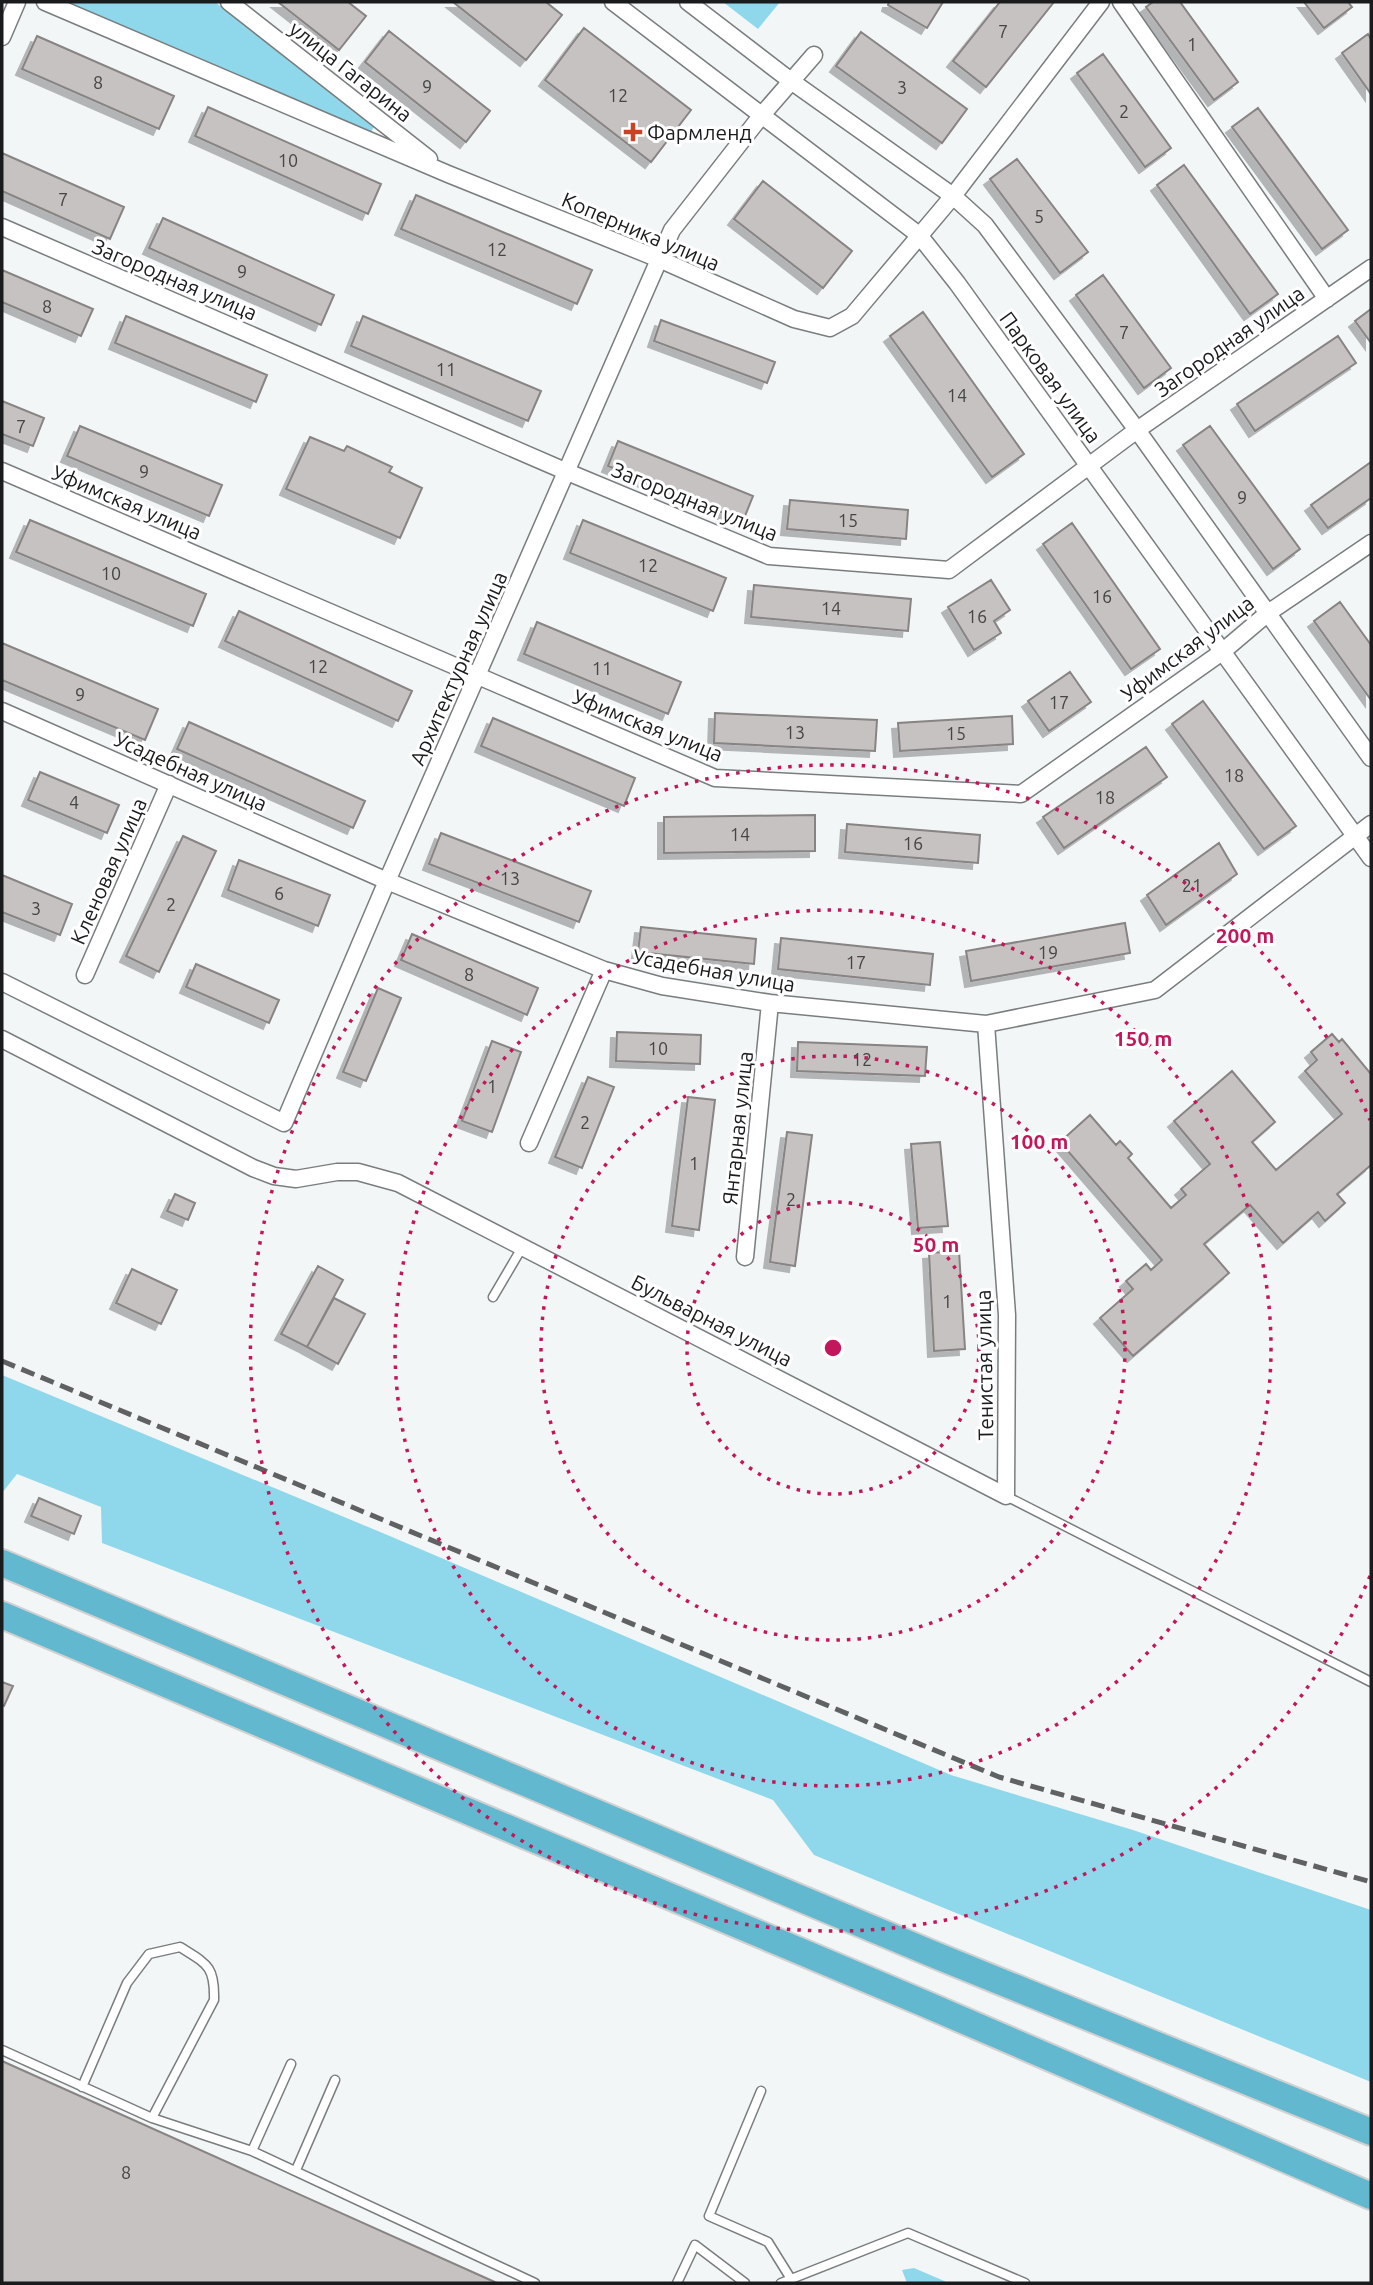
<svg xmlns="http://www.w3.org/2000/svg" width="1373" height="2285" viewBox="0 0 1373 2285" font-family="Ubuntu,sans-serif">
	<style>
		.green { fill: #8fd8ec }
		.building { fill: #c6c2c1; stroke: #888484; stroke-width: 2; filter: url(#shadow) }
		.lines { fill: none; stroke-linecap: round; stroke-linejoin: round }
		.service-casing { stroke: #797d7e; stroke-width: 11 }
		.minor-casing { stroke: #797d7e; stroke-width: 19 }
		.trunk-casing { stroke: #d1d1d2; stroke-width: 30 }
		.service { stroke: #fff; stroke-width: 8 }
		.minor { stroke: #fff; stroke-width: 16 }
		.trunk { stroke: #62b8ce; stroke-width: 26 }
		.rail { stroke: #5f6162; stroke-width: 5; stroke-dasharray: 14 7; stroke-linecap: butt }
		.ring { fill: none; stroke: #c2185b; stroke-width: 3.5; stroke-dasharray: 3.5 7 }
		.poi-dot { fill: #cb4123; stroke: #fff; stroke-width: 2.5 }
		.labels { text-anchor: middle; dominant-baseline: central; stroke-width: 6; stroke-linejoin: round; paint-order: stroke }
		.number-label { font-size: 18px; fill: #454545 }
		.street-label { font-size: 21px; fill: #1a1b1c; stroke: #fff }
		.poi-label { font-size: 21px; fill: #1a1b1c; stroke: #fff; text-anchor: start }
		.centre { fill: #c2185b; stroke: #fff; stroke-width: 3.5 }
		.ring-label { font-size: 21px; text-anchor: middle; font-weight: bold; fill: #c2185b; stroke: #fff; stroke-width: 6; stroke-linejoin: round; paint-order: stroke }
	</style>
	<defs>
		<filter id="shadow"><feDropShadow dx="-6" dy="6" stdDeviation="0" flood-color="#0004"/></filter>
	</defs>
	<rect width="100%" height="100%" fill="#f3f6f7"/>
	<path class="green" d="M61 2H215L374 127 371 132 360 128Z
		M723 2H780L758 29Z
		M2 1375 385 1534 951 1775 1133 1830 1371 1910V2082L814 1855 773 1800 102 1543 101 1507 17 1474 2 1493Z
		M914 2268 949 2283H907L902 2270Z"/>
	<path class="building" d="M278 2H348L366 16 339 50Z
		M453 2H546L562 15 526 60Z
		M889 2H943L927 28 888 5Z
		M1000 2H1054L986 87 953 61Z
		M1153 2H1180L1238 82 1214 100 1146 7Z
		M1304 2H1348L1352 7 1324 28Z
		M584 28 691 110 651 162 545 80Z
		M389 31 490 111 466 142 365 62Z
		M861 32 967 109 942 143 836 66Z
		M1368 34 1371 39V94L1342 53Z
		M37 36 174 96 159 129 22 69Z
		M1103 54 1171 148 1145 167 1077 73Z
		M208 107 381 184 368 214 195 136Z
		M1258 108 1348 230 1322 249 1232 127Z
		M2 153 124 207 110 239 2 191Z
		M1017 159 1088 252 1060 273 990 179Z
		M1184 165 1278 294 1250 314 1157 185Z
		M763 181 852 251 823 288 734 219Z
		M416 195 592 270 577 304 401 229Z
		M163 218 334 295 321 325 149 248Z
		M2 270 93 309 81 336 2 302Z
		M1103 275 1171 368 1144 388 1076 295Z
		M1371 309V343L1355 321Z
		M923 312 1024 454 992 477 890 336Z
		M126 316 267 375 256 402 115 343Z
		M363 316 541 391 528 421 351 346Z
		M661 320 775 362 767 383 654 341Z
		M1338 336 1356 363 1255 431 1237 404Z
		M2 401 44 418 33 446 2 434Z
		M80 426 222 485 209 516 67 456Z
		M1210 426 1300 549 1273 569 1183 445Z
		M310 437 344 451 347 446 392 467 389 472 422 488 400 538 286 489Z
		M618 441 753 496 743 521 608 466Z
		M1371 462V498L1328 528 1311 505Z
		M790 500 908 510 906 539 787 529Z
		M30 520 206 594 193 626 16 552Z
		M583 520 726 578 713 611 570 553Z
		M1072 523 1160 649 1131 669 1043 544Z
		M991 580 1010 610 994 621 1001 633 974 650 948 607Z
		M754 585 911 599 908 631 751 617Z
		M1340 602 1371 645V700L1314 621Z
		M239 611 412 691 398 721 225 641Z
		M537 622 681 682 668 714 524 654Z
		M2 643 158 709 145 740 2 680Z
		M1070 672 1091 702 1049 731 1028 701Z
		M1203 701 1296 826 1264 849 1172 724Z
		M715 713 877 720 875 751 714 743Z
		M1012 716 1013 744 900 751 898 723Z
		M493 718 635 778 624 806 481 746Z
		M189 722 365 801 353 828 177 749Z
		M1146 747 1167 777 1064 848 1043 817Z
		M40 772 119 805 107 833 28 800Z
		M815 815V851L664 853V817Z
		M847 824 980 835 978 863 845 852Z
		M441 833 591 891 579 922 429 864Z
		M183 836 216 851 159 972 126 956Z
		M1219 843 1237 874 1166 925 1147 895Z
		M239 860 330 895 318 926 228 890Z
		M2 875 72 904 60 935 2 912Z
		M1125 923 1130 953 971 981 966 951Z
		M641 927 756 939 754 964 638 952Z
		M412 934 538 988 527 1015 401 960Z
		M781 938 933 954 930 985 778 969Z
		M196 964 279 1000 269 1023 186 987Z
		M378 988 401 998 366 1081 343 1072Z
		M617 1032 701 1035 700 1064 616 1061Z
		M1332 1034 1339 1042 1342 1039 1371 1074V1165L1337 1194 1345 1203 1325 1221 1318 1212 1283 1243 1250 1205 1204 1244 1229 1273 1133 1356 1100 1318 1133 1289 1126 1281 1146 1264 1151 1270 1162 1260 1060 1142 1090 1115 1116 1145 1120 1141 1132 1154 1128 1158 1171 1208 1186 1195 1181 1189 1210 1164 1174 1121 1232 1071 1275 1122 1252 1142 1276 1170 1342 1114 1305 1071 1317 1060 1311 1052Z
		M492 1041 521 1052 492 1132 462 1121Z
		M798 1042 927 1047 925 1076 797 1071Z
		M588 1077 614 1087 582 1168 555 1157Z
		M688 1097 715 1100 699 1230 672 1226Z
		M787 1132 812 1135 795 1266 770 1262Z
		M940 1142 948 1226 918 1228 911 1144Z
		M175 1194 195 1203 188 1220 167 1211Z
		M959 1251 965 1349 934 1351 929 1253Z
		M318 1266 343 1280 307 1347 281 1334Z
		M132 1269 177 1290 161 1324 116 1303Z
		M334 1298 365 1314 338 1364 307 1347Z
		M39 1498 81 1516 74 1534 31 1516Z
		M2 1682 13 1686 4 1706 2 1705Z
		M2 2061 497 2283H2Z"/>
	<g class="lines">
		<g class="service-casing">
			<path id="service" d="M493 1297 523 1246
				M1006 1496 1371 1682
				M2 2050 152 2118 252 2151 535 2283
				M82 2087 127 1983 149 1954 180 1947C207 1964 215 1966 214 2000L152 2118
				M761 2091 709 2216 768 2242 791 2279
				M252 2151 291 2064
				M296 2170 335 2080
				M677 2283 695 2245 745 2283
				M781 2283 908 2233 1025 2283"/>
		</g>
		<g class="minor-casing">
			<path id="minor" d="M45 2 448 174 659 259 794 319 830 328 852 316 953 196 1101 2
				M229 2 429 159
				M613 2 919 235 957 283 1371 858
				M688 2 791 81 953 196 985 225 1137 430 1371 758
				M1121 2 1327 299
				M2 37 17 2
				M2 227 565 471 769 556 949 570 1137 430 1371 268
				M2 471 715 778 1021 794 1222 652 1268 613 1371 543
				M2 711 387 881 604 970 662 986 770 1003 986 1024 1155 990 1371 824
				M85 975 169 784
				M2 982 284 1123 387 881 672 230 761 116 814 55
				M2 1039 253 1168 274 1176 296 1179 337 1172H358L398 1183 1006 1496 1007 1315 986 1024
				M529 1143 604 970
				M745 1257 770 1003"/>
		</g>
		<g class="trunk-casing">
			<path id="trunk" d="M2 1563 935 1955 1371 2132
				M2 1615 923 2003 1371 2196"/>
		</g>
		<use href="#service" class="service"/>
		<use href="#minor" class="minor"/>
		<use href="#trunk" class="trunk"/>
		<path class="rail" d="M2 1361 999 1777 1371 1882"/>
	</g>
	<g class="ring">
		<circle cx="833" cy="1348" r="146"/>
		<circle cx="833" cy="1348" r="292"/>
		<circle cx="833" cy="1348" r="438"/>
		<path d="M1370 1576A583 583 0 1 1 1370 1120"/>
	</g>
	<path class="poi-dot" d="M629.5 121.5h7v7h7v7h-7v7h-7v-7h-7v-7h7z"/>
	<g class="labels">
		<g class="number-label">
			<text x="1003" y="31">7</text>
			<text x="1192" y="44">1</text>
			<text x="98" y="82">8</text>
			<text x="427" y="86">9</text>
			<text x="902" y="87">3</text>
			<text x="618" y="95">12</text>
			<text x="1124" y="111">2</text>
			<text x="288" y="160">10</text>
			<text x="63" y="199">7</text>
			<text x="1039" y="216">5</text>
			<text x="497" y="249">12</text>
			<text x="242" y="271">9</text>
			<text x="47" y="306">8</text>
			<text x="1124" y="332">7</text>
			<text x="446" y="369">11</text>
			<text x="957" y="395">14</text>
			<text x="21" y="426">7</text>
			<text x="144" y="471">9</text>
			<text x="1242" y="497">9</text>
			<text x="848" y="520">15</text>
			<text x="648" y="565">12</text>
			<text x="111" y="573">10</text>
			<text x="1102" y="596">16</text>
			<text x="831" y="608">14</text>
			<text x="977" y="616">16</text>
			<text x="318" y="666">12</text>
			<text x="602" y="668">11</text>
			<text x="80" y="694">9</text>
			<text x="1059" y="702">17</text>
			<text x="795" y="732">13</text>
			<text x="956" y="733">15</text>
			<text x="1234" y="775">18</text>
			<text x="1105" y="797">18</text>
			<text x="74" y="802">4</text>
			<text x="740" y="834">14</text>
			<text x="913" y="843">16</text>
			<text x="510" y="878">13</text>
			<text x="1192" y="885">21</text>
			<text x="279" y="893">6</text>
			<text x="171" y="904">2</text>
			<text x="36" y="908">3</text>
			<text x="1048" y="952">19</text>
			<text x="856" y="962">17</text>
			<text x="469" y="974">8</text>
			<text x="658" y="1048">10</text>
			<text x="862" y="1059">12</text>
			<text x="492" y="1086">1</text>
			<text x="585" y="1122">2</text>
			<text x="694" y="1163">1</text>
			<text x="791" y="1199">2</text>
			<text x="947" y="1301">1</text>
			<text x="126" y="2172">8</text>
		</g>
		<g class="street-label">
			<text transform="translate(351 71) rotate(38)">улица Гагарина</text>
			<text transform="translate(641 231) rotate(23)">Коперника улица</text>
			<text transform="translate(175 279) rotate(23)">Загородная улица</text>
			<text transform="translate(1229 341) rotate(-35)">Загородная улица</text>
			<text transform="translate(1051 377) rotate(54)">Парковая улица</text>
			<text transform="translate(695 501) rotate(22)">Загородная улица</text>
			<text transform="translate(127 502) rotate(23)">Уфимская улица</text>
			<text transform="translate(1187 648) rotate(-37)">Уфимская улица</text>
			<text transform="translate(458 668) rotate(-66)">Архитектурная улица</text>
			<text transform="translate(648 725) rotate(22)">Уфимская улица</text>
			<text transform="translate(191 771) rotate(24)">Усадебная улица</text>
			<text transform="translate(108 871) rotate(-66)">Кленовая улица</text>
			<text transform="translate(714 970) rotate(10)">Усадебная улица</text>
			<text transform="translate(737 1128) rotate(-84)">Янтарная улица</text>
			<text transform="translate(712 1320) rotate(27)">Бульварная улица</text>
			<text transform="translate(984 1365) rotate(-91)">Тенистая улица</text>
		</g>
		<g class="poi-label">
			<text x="647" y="132">Фармленд</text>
		</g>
	</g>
	<circle cx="833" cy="1348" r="10" class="centre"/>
	<g class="ring-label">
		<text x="1245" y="943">200 m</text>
		<text x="1143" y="1046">150 m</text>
		<text x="1039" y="1149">100 m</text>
		<text x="936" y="1252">50 m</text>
	</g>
	<rect width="1373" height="2285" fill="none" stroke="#1a1b1c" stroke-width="7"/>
</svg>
